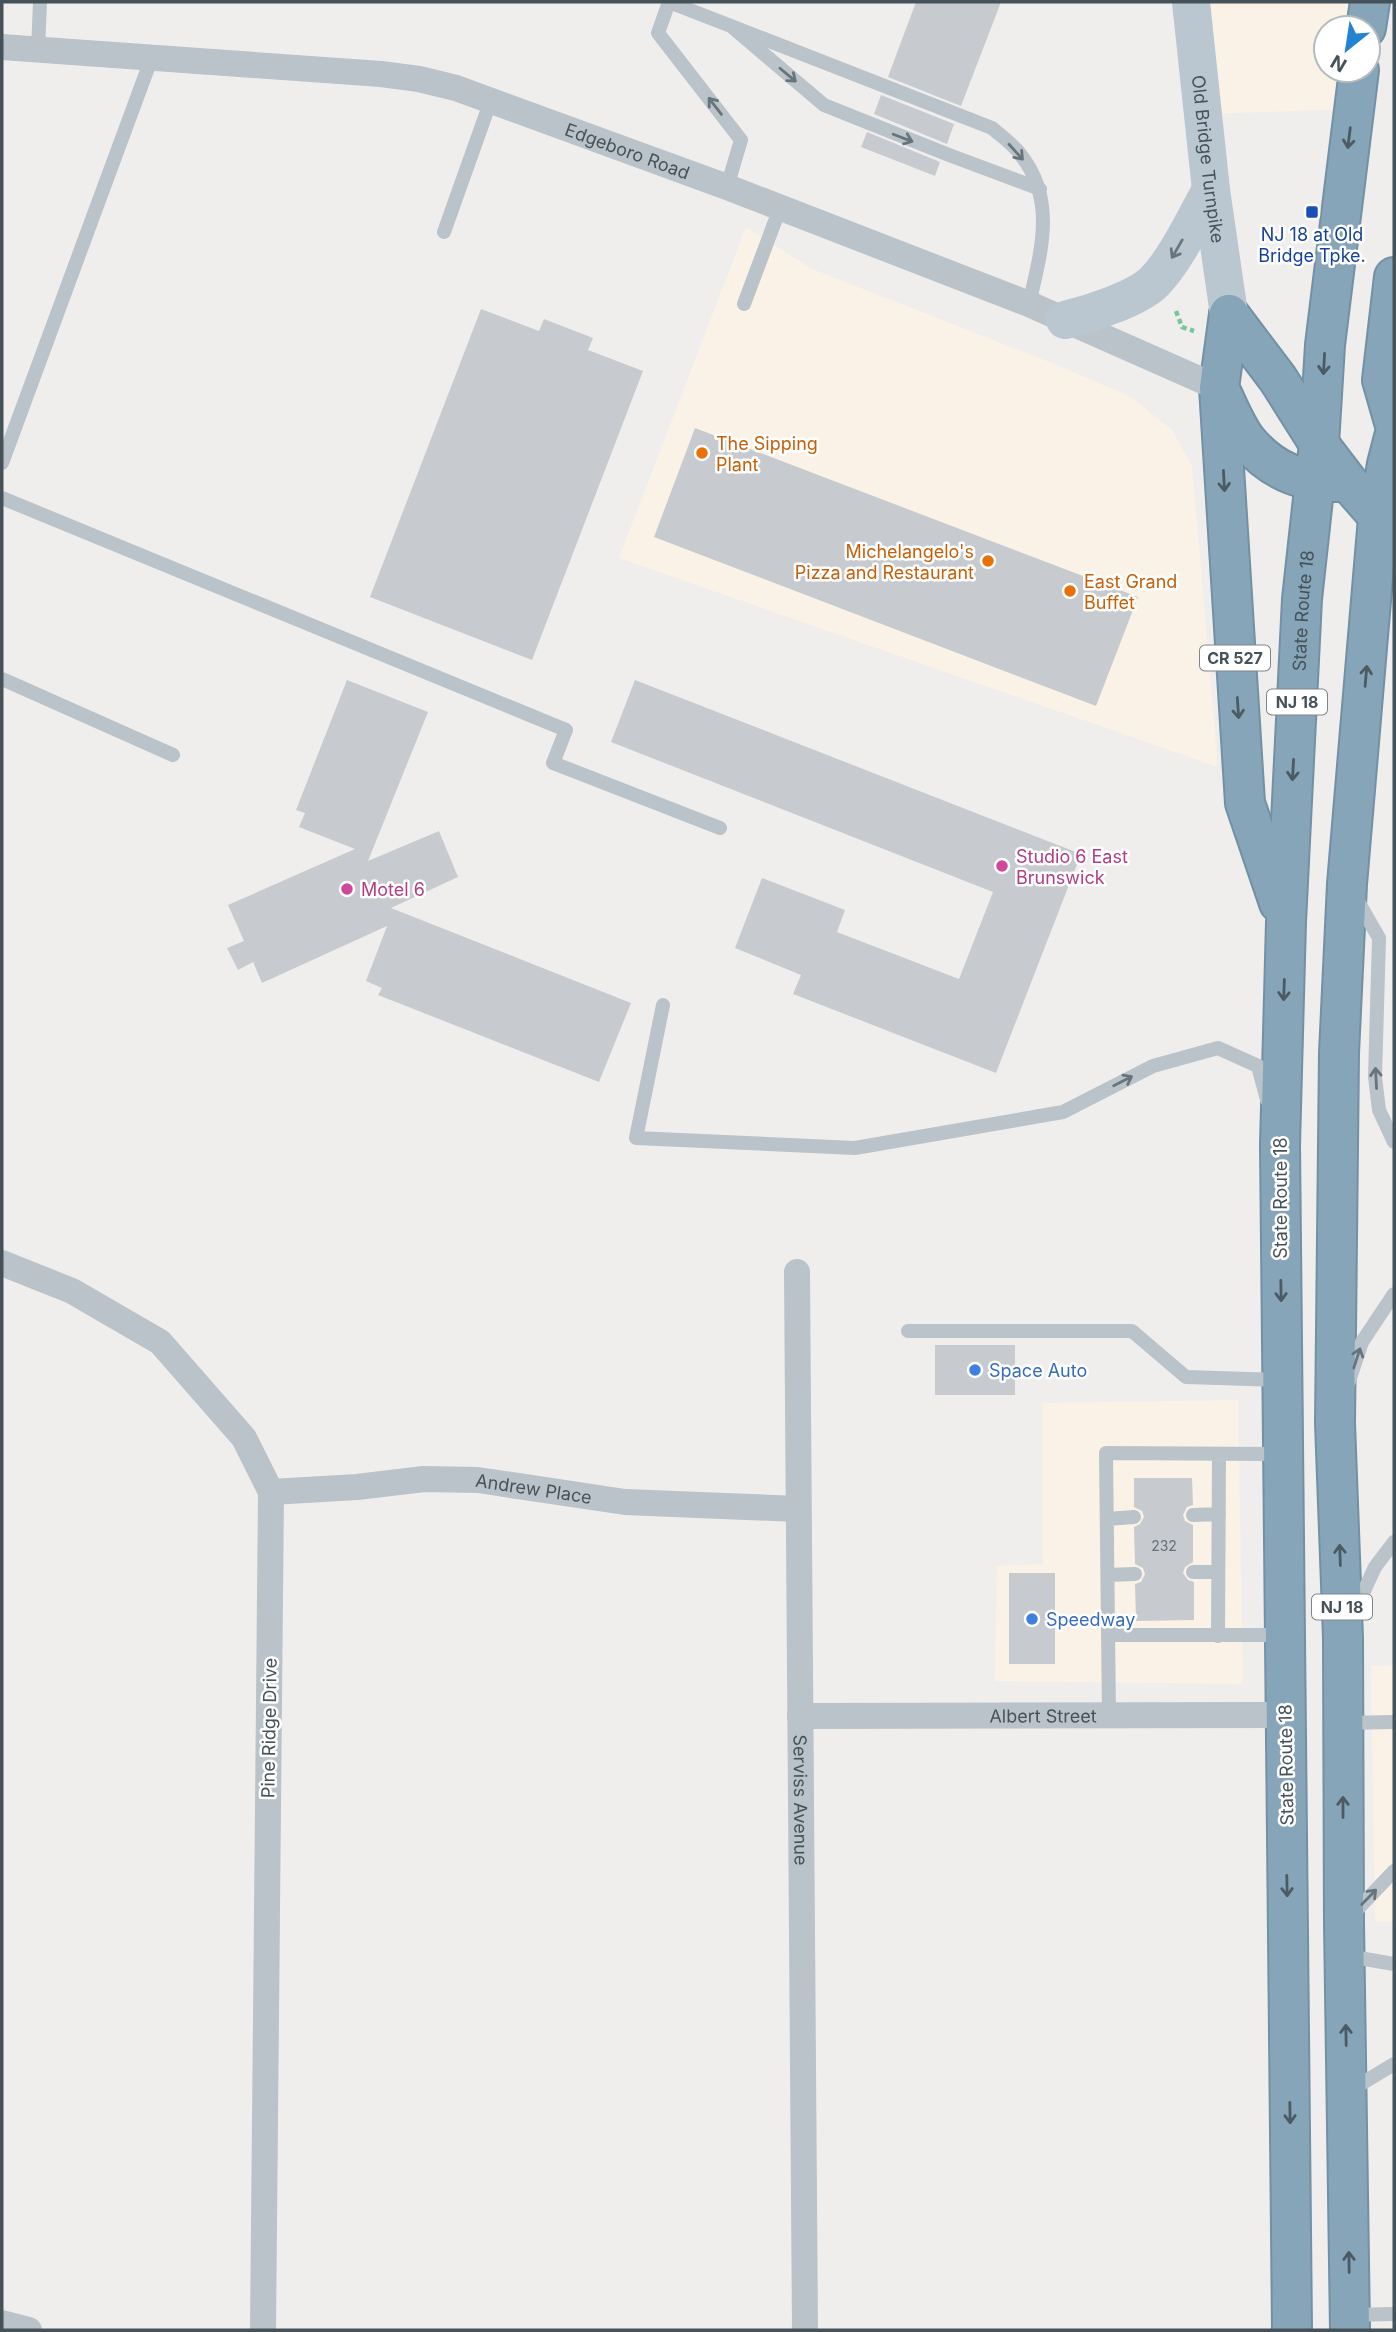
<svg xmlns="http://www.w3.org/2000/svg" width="1396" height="2332" viewBox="0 0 1396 2332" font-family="Inter,sans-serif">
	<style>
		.commercial { fill: #faf2e6 }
		.building { fill: #c7cbcf }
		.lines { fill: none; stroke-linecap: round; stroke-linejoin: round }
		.highway-casing { stroke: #7390a5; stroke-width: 42 }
		.path { stroke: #78c798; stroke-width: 4.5; stroke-dasharray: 5 3.5; stroke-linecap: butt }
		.lane { stroke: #b9c3c9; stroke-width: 14 }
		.street { stroke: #b9c3c9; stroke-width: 26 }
		.secondary { stroke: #bbc7d0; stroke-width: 38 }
		.highway { stroke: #87a5b9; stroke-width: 38 }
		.oneway { stroke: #68747b }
		.oneway2 { stroke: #4c5a63 }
		.oneway3 { stroke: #69757d }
		.transit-dot { fill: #1a4fb4; stroke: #fff; stroke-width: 2.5 }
		.food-dot { fill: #e8710a; stroke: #fff; stroke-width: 2.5 }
		.hotel-dot { fill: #d1479c; stroke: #fff; stroke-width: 2.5 }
		.shop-dot { fill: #3f7fe0; stroke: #fff; stroke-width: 2.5 }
		.labels { text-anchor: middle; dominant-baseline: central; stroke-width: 5; stroke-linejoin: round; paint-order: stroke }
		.number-label { font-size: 14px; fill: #667076 }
		.shield { fill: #fff; stroke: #7e868b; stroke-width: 2 }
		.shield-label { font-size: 16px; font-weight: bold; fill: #465259 }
		.street-label { font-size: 18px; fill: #465259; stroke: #fff }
		.transit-label { font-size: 18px; fill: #164399; stroke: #fff }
		.food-label { font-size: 18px; fill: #c56008; stroke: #fff; text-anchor: start }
		.hotel-label { font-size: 18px; fill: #b23c85; stroke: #fff; text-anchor: start }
		.shop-label { font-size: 18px; fill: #366cbe; stroke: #fff; text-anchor: start }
	</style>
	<rect width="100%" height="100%" fill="#f0eded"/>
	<path class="commercial" d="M1191 2H1370L1366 28H1326V70H1359L1352 109 1203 114Z
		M746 227 812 269 1047 361 1131 397 1172 430 1192 466 1218 767 619 558Z
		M1238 1400 1243 1682 1240 1684 995 1681 997 1566 1043 1564V1403Z
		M1394 1665V1921L1375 1922 1371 1666Z"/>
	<path class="building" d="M916 2H1001L961 106 888 77Z
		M881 95 954 124 947 144 874 114Z
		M867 132 940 162 935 176 861 147Z
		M481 309 539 331 544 319 593 338 588 350 643 371 532 660 370 597Z
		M695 428 1138 597 1096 706 654 537Z
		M347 680 428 712 368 861 439 831 458 877 391 908 631 1003 599 1082 378 995 382 988 366 981 387 926 262 983 253 962 238 970 227 948 244 941 228 905 355 849 299 827 305 813 296 810Z
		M635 680 1081 854 996 1073 793 994 801 975 735 948 762 878 845 910 837 932 959 979 993 892 611 742Z
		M935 1345H1015V1395H935Z
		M1134 1478H1192L1193 1505 1187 1507 1183 1515 1185 1521 1193 1525V1562L1185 1567 1183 1573 1188 1580 1194 1582V1620L1136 1621 1135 1584 1141 1582 1145 1574 1143 1568 1135 1564 1134 1527 1140 1524 1144 1517 1142 1511 1134 1507Z
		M1009 1573H1055V1664H1009Z"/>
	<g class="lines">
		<g class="highway-casing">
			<g id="highway">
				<path d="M1366 28 1370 2"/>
				<path d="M1394 277 1382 380 1394 422"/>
				<path d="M1229 314 1219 388 1245 803 1279 903"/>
				<path d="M1229 314 1278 379 1319 444 1348 482 1391 531"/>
				<path d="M1223 396C1230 411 1237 428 1247 441 1272 471 1302 483 1340 482"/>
				<path id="s6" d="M1292 2330 1280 1145 1286 922 1302 599 1319 444 1325 345 1359 70"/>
				<path d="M1350 2330 1344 1923 1343 1638 1335 1423 1339 1053 1347 884 1378 518 1387 464 1394 437"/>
			</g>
		</g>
		<path class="path" d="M1176 311 1182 327 1194 331"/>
		<path class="lane" d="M669 2 731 26 824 105 949 155 1040 189
			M669 2 658 33 741 140 727 187
			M731 26 992 128C1001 136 1013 144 1020 154 1057 200 1041 252 1029 304
			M38 50 40 2
			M444 232 491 100
			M744 304 780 208
			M2 463 152 57
			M2 498 566 730 553 763 720 828
			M2 679 173 755
			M1356 898 1379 938 1375 1077 1379 1110 1394 1142
			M663 1005 636 1138 855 1148 1063 1112 1153 1066 1218 1048 1258 1066 1267 1100
			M908 1331H1132L1186 1377 1280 1380
			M1349 1381 1362 1342 1394 1294
			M1193 1515 1219 1514
			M1107 1519 1134 1517
			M1193 1572H1218
			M1108 1575 1135 1574
			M1353 1615 1375 1567 1394 1542
			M1108 1635H1283
			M1218 1636 1219 1454
			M1109 1716 1106 1453 1283 1454
			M1343 1723 1394 1722
			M1350 1917 1394 1871
			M1347 1956 1394 1964
			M1351 2090 1394 2064
			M1350 2315 1394 2314"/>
		<g class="street">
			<path id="s1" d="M2 47 381 74 419 79 456 88 727 187 1029 304 1219 388"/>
			<path d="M2 1263 72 1291 160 1342 244 1438 271 1492 263 2330"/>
			<path id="s2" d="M797 1272 805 2330"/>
			<path id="s3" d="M271 1492 357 1487 424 1479 478 1480 625 1502 798 1509"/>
			<path id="s4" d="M800 1716 1286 1715"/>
			<path d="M2 2323 29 2330"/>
		</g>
		<g class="secondary">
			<path id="s5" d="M1191 2 1211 190 1229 314"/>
			<path d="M1065 320C1089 314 1137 299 1154 282 1176 260 1195 218 1211 190"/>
		</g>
		<use href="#highway" class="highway"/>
	</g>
	<defs><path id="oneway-shaft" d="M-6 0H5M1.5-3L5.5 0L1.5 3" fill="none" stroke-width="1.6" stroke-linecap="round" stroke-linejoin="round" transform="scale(1.75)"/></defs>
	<g class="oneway">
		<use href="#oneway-shaft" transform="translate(788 75) rotate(40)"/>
		<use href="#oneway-shaft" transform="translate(715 106) rotate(-128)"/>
		<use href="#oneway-shaft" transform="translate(903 138) rotate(21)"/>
		<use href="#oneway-shaft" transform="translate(1016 152) rotate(48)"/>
		<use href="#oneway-shaft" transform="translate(1376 1078) rotate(-93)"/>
		<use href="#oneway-shaft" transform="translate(1123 1081) rotate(-27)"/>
		<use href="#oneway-shaft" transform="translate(1357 1358) rotate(-72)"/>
		<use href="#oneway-shaft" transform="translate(1369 1897) rotate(-46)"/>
	</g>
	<g class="oneway2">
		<use href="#oneway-shaft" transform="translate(1349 138) rotate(97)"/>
		<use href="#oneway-shaft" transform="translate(1324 364) rotate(93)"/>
		<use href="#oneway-shaft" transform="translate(1224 481) rotate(87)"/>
		<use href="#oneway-shaft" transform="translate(1366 676) rotate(-85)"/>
		<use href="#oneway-shaft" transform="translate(1238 708) rotate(86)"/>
		<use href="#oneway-shaft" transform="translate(1293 770) rotate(93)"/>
		<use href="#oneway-shaft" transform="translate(1284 990) rotate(92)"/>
		<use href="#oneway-shaft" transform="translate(1281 1291) rotate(89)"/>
		<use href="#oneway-shaft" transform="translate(1340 1555) rotate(-92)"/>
		<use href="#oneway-shaft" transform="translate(1343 1807) rotate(-90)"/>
		<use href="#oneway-shaft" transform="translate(1287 1886) rotate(89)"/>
		<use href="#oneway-shaft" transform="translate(1346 2035) rotate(-91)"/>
		<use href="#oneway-shaft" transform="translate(1290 2113) rotate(89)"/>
		<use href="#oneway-shaft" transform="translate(1349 2262) rotate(-91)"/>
	</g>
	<use class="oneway3" href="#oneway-shaft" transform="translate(1177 249) rotate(120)"/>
	<rect class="transit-dot" x="1305" y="205" width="14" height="14" rx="3.5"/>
	<g class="food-dot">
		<circle cx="702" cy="453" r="7"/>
		<circle cx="988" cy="561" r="7"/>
		<circle cx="1070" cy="591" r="7"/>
	</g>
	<g class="hotel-dot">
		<circle cx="1002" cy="866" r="7"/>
		<circle cx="347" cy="889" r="7"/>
	</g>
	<g class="shop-dot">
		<circle cx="975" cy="1370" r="7"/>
		<circle cx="1032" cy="1619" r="7"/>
	</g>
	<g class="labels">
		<g class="number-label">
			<text x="1164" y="1545">232</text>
		</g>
		<g class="shield">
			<rect x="1200" y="645.5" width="70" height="25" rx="5"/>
			<rect x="1267" y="689.5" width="60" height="25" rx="5"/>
			<rect x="1312" y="1594.5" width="60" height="25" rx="5"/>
		</g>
		<g class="shield-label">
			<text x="1235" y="658">CR 527</text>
			<text x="1297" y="702">NJ 18</text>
			<text x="1342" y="1607">NJ 18</text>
		</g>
		<g class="street-label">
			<text stroke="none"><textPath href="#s1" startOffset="639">Edgeboro Road</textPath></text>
			<text stroke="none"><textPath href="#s5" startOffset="158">Old Bridge Turnpike</textPath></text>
			<text stroke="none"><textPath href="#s6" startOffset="1720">State Route 18</textPath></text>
			<text transform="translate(1280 1198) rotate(-90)">State Route 18</text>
			<text stroke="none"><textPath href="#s3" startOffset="264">Andrew Place</textPath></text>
			<text stroke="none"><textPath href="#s4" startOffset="243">Albert Street</textPath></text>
			<text transform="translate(269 1728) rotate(-89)">Pine Ridge Drive</text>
			<text transform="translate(1286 1765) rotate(-91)">State Route 18</text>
			<text stroke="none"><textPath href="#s2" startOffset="528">Serviss Avenue</textPath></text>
		</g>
		<g class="transit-label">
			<text x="1312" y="234">NJ 18 at Old<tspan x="1312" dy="21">Bridge Tpke.</tspan></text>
		</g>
		<g class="food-label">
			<text x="716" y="443">The Sipping<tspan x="716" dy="21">Plant</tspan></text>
			<text x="974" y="551" text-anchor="end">Michelangelo's<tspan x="974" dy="21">Pizza and Restaurant</tspan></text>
			<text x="1084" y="581">East Grand<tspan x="1084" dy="21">Buffet</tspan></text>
		</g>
		<g class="hotel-label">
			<text x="1016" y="856">Studio 6 East<tspan x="1016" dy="21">Brunswick</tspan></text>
			<text x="361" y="889">Motel 6</text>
		</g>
		<g class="shop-label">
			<text x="989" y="1370">Space Auto</text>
			<text x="1046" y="1619">Speedway</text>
		</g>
	</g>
	<rect width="1396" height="2332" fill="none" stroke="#465259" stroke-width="7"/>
	<g transform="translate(1347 49) rotate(210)"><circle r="33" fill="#ffffff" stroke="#b5babd" stroke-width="2"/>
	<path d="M0-5L12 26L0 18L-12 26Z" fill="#2482d2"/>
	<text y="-10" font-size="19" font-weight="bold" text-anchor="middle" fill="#465259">N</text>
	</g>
</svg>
